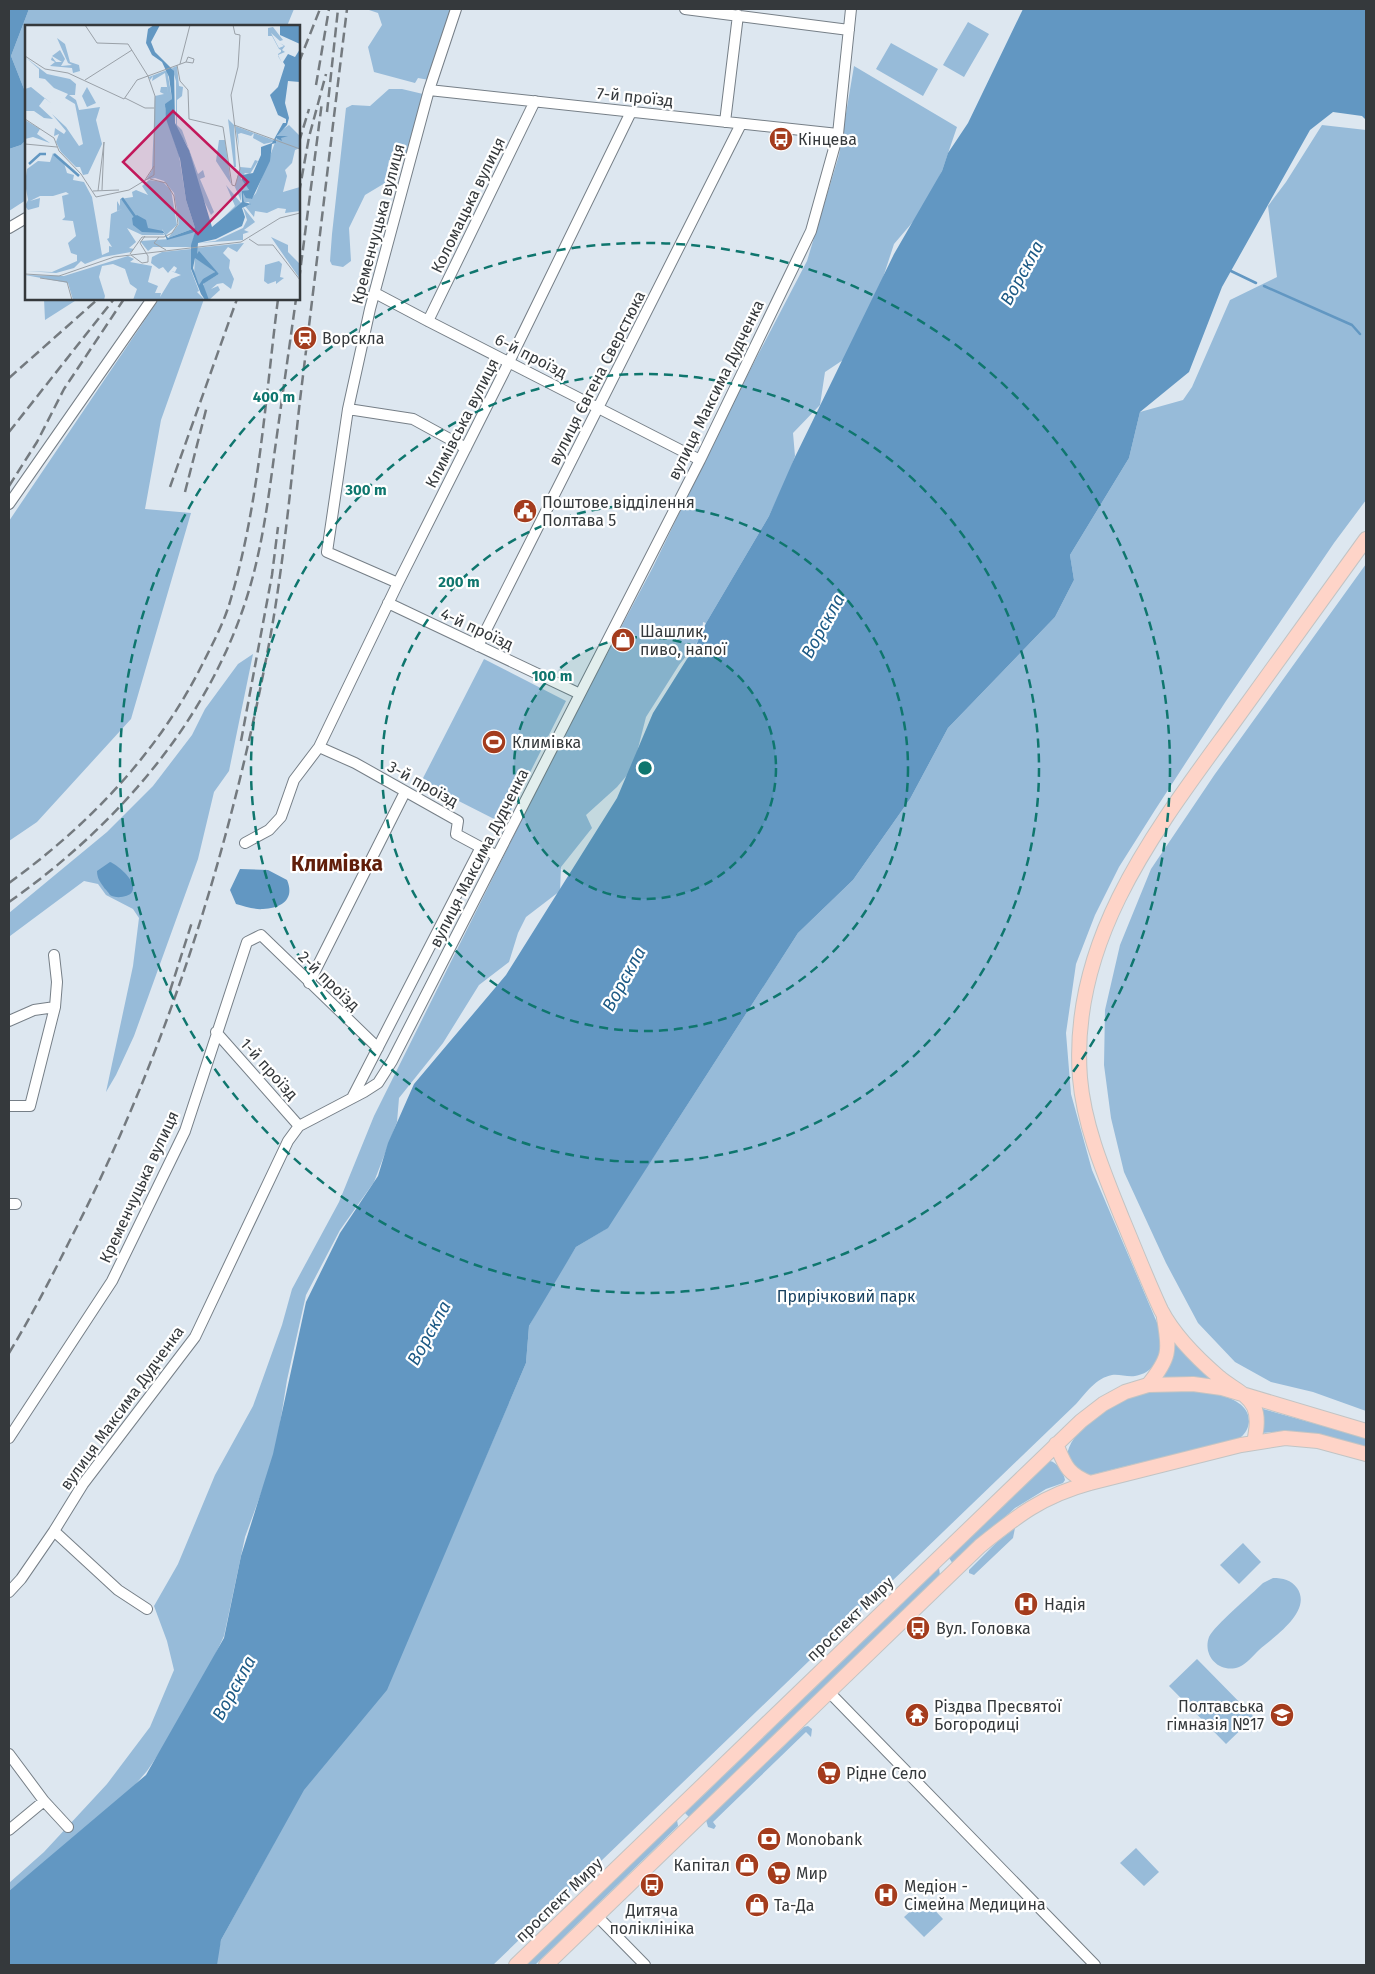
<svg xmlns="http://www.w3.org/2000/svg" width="1375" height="1974" viewBox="0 0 1375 1974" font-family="'Fira Sans',sans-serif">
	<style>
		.green { fill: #97bbd9 }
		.water { fill: #6297c2 }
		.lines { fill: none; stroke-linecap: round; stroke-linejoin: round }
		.stream { stroke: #6297c2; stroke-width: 2.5 }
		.minor-casing { stroke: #767f87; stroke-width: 12 }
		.major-casing { stroke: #c2c4c4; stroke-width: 16 }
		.minor { stroke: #fff; stroke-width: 10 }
		.major { stroke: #fed4c8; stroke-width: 14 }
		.rail { stroke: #747a7f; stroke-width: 2.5; stroke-dasharray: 10 5; stroke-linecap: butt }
		.ring { fill: none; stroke: #0f766e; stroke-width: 2.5; stroke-dasharray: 9 6 }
		.labels { text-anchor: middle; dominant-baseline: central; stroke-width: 4.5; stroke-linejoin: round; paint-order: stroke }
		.street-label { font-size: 16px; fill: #35393c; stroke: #fff }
		.poi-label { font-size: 16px; fill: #35393c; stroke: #fff; text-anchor: start }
		.park-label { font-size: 16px; fill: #184160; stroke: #fff }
		.water-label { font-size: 18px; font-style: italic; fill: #1d5a85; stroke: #fff }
		.district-label { font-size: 21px; font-weight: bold; fill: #601e0a; stroke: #fff }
		.inset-river { fill: none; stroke: #6297c2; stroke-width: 2.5 }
		.inset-road { fill: none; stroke: #9aa1a8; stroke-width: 1 }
		.view { fill: #c2185b; fill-opacity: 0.15; stroke: #c2185b; stroke-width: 2.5 }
		.inset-edge { fill: none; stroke: #35393c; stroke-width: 2.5 }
		.centre { fill: #0f766e; stroke: #fff; stroke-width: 2.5 }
		.ring-label { font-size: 15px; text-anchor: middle; font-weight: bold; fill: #0f766e; stroke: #fff; stroke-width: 4.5; stroke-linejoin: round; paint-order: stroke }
	</style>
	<rect width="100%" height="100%" fill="#dde7f0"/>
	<path class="green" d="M29 9H294L287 26H26V94L11 56Z
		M366 9H451L429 80 418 78 415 83 374 72 368 47 382 25 378 13Z
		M968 22 989 34 964 77 943 65Z
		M891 43 938 69 923 96 876 69Z
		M854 66 957 127 942 171 923 210 894 244 877 296 846 358 825 372 820 405 793 433 795 456 788 476 769 516 706 623 703 622 702 636 679 665 646 717 633 768 617 787 586 815 592 828 561 867 560 891 526 917 518 933 509 962 479 985 443 1043 399 1098 397 1122 374 1182 340 1230 306 1295 287 1380 275 1455 245 1537 224 1636 191 1706 147 1771 122 1800 9 1891V1883L44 1852 107 1784 150 1727 174 1670 167 1641 154 1606 178 1564 215 1475 253 1406 282 1325 292 1289 339 1202 374 1116 564 735 653 567 736 397 807 261 839 155Z
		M389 89H402L423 94 408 156 389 160 385 183 365 195 349 228 351 261 343 267 332 265 330 261 332 234 346 108 352 105 370 106Z
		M1322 125 1366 130V500L1334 543 1226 701 1155 810 1119 867 1095 915 1076 964 1066 1033 1071 1094 1092 1170 1158 1325C1165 1345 1160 1372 1135 1376 1127 1377 1119 1374 1112 1375 1096 1378 1086 1393 1076 1404L493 1965H215L221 1940 273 1845 284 1814 420 1610 526 1363 529 1326 547 1293 576 1247 604 1230 662 1144 798 933 853 880 910 799 948 728 1055 617 1074 580 1070 555 1129 458 1140 412 1183 400 1192 387 1230 300 1277 277 1268 206 1286 182Z
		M26 140V200L9 211V149L21 145Z
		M44 299H78L45 320Z
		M159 299H204L161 420 145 509 191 513 131 719 37 822 9 841V521Z
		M1366 564V1411L1313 1392 1271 1382 1235 1362 1198 1323 1166 1263 1124 1172 1111 1118 1104 1065 1105 1010 1120 945 1151 869 1215 774Z
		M253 654 229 771 214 792 198 859 134 1036 116 1075 106 1092 133 966 139 918 133 909 106 895 98 884 84 881 10 936 9 913 107 832 153 786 192 735 205 709 238 664Z
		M484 659 566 701 504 824 437 790 435 792 422 785 421 782Z
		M1172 1334 1221 1384 1189 1377H1163L1170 1359Z
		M1179 1389C1199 1392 1249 1393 1249 1421 1249 1427 1245 1434 1241 1437 1230 1444 1206 1448 1192 1451 1159 1458 1125 1466 1091 1475L1078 1472 1067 1457C1068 1432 1109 1403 1132 1396 1148 1392 1163 1390 1179 1389Z
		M1263 1409 1366 1438V1447C1328 1436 1303 1428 1262 1433L1260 1410Z
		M1050 1461C1057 1462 1064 1473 1065 1480L1063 1483 1046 1489 1015 1508 953 1564 949 1558Z
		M1015 1528 1013 1538 974 1575 969 1573V1570L997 1542Z
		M1243 1543 1261 1562 1239 1584 1220 1565Z
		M939 1568 940 1575 689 1817 685 1813Z
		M1273 1578C1283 1578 1291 1580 1297 1588 1313 1611 1274 1637 1259 1650 1253 1656 1246 1664 1239 1667 1220 1674 1202 1656 1209 1637 1214 1626 1252 1594 1263 1583Z
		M1197 1659 1254 1717 1226 1744 1169 1686Z
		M808 1726 812 1729 811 1737 806 1732 713 1822 716 1826 714 1829 708 1827 706 1820 804 1727Z
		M677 1820 678 1826 535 1965H526Z
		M1136 1848 1159 1872 1144 1886 1120 1863Z
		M929 1904 943 1919 924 1937 904 1917 914 1908Z"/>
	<path class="water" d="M9 9H29L11 56 26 94V140L21 145 9 149Z
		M1023 9H1366V120L1362 116 1333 112 1310 130 1222 287 1189 372 1140 412 1129 458 1070 555 1074 580 1055 617 948 728 910 799 853 880 798 933 608 1228 576 1247 529 1326 526 1363 387 1690 304 1790 221 1940 217 1965H9V1891L146 1775 224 1638 241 1556 273 1454 306 1302 340 1233 378 1176 388 1143 414 1084 506 975 617 798 653 713 697 643 706 623 769 516 794 459 894 254 942 171 948 153 968 123Z
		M110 862C118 865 138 882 132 892 129 897 116 899 110 895 110 895 106 889 105 889 101 883 97 879 97 871Z
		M240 869 268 870 287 880C295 899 282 908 263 909 255 910 244 906 236 904L230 890Z"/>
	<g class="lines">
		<path class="stream" d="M1231 271 1256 283
			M1264 286 1352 325 1360 334"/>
		<g class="minor-casing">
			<path id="minor" d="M685 9 849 30
				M429 90 838 134
				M725 122 738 15
				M9 228 26 218
				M375 293 428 321 700 460
				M428 321 535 101
				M348 409 413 419 466 448
				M9 504 152 299
				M398 583 327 552 348 409 370 309 429 90 456 9
				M388 603 580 694
				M478 646 741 124
				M319 747 355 763 458 821 456 834 497 856
				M245 843 269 830 281 817 294 780 319 747 398 583 509 362 631 112
				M309 983 405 792
				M9 1021 34 1010 55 1007
				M216 1032 299 1126
				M352 1098 481 847
				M9 1106H30L55 1007 57 982 54 955
				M9 1204H16
				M9 1438 112 1281 185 1131 247 942 261 935 378 1048
				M54 1531 118 1590 147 1609
				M9 1592 21 1579 54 1531 83 1484 195 1337 288 1141 299 1126 364 1092 378 1083 392 1061 700 460 811 231 838 134 851 9
				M829 1692 1095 1965
				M9 1754 44 1801 68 1827
				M9 1830 44 1801
				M597 1916 645 1965"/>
		</g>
		<g class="major-casing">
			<path id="major" d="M1148 1385C1170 1358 1170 1351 1164 1318
				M1254 1443C1256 1432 1259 1418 1254 1407 1247 1393 1230 1387 1219 1377 1198 1359 1174 1335 1161 1310 1147 1280 1135 1249 1122 1218 1104 1173 1084 1126 1080 1078 1069 939 1157 828 1234 722 1278 661 1322 600 1366 539
				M1056 1444C1065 1465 1067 1474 1090 1483
				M516 1965 1028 1472 1081 1421 1103 1404 1125 1392 1148 1385 1193 1384 1222 1388 1366 1431
				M546 1965 980 1546C1017 1516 1042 1496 1090 1483L1241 1445 1285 1438 1318 1441 1366 1454"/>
		</g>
		<use href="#minor" class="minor"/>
		<use href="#major" class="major"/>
		<path class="rail" d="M299 62 320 9
			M316 85 329 9
			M327 112 338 9
			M299 142 309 109
			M299 193 309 137 326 74
			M299 280 322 102
			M9 378 98 299
			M9 432 114 299
			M9 486 37 442 64 389 124 299
			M170 487 237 299
			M185 492 207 406
			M241 741 272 575 278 527
			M9 883C90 824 159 752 204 661 213 643 223 624 229 605 259 507 265 401 278 299
			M9 902C124 821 223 705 256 564 265 526 270 487 275 449 282 399 289 349 296 299
			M170 991 192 922
			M9 1353C31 1317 50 1280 69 1242 166 1055 230 852 269 644 284 563 291 481 300 400 316 270 331 139 347 9"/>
	</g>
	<circle cx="645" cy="768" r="131" fill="#0f766e" fill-opacity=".12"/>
	<g class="ring">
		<circle cx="645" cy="768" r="131"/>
		<circle cx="645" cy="768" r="263"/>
		<circle cx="645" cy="768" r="394"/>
		<circle cx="645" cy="768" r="525"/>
	</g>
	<defs>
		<g id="bus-disc" transform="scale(1.25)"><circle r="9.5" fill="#a43c1d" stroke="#fff"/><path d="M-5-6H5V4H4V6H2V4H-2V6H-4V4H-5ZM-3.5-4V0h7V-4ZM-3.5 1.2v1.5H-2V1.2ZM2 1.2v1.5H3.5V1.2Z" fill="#fff"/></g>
		<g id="station-disc" transform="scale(1.25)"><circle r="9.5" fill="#a43c1d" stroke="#fff"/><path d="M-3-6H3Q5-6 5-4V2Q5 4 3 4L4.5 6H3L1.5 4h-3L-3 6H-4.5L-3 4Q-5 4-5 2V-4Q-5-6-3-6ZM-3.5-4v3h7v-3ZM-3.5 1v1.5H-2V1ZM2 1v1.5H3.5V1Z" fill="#fff"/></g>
		<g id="civic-disc" transform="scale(1.25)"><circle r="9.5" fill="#a43c1d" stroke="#fff"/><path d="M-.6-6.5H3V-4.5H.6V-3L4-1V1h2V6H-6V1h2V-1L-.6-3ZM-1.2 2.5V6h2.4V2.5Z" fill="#fff"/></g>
		<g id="shop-disc" transform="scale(1.25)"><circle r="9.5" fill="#a43c1d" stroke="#fff"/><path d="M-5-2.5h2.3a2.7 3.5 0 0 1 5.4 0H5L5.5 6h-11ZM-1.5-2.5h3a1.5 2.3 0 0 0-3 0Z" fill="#fff"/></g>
		<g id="stadium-disc" transform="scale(1.25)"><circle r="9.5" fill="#a43c1d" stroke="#fff"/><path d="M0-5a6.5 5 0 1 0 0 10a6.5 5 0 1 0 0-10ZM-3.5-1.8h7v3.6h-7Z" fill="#fff"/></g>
		<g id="hospital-disc" transform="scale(1.25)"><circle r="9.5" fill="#a43c1d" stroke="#fff"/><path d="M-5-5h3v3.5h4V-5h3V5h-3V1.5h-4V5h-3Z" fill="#fff"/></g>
		<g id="temple-disc" transform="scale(1.25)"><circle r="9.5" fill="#a43c1d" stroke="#fff"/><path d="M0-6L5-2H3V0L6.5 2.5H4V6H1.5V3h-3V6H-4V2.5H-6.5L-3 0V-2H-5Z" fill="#fff"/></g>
		<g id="school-disc" transform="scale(1.25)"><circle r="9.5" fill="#a43c1d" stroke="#fff"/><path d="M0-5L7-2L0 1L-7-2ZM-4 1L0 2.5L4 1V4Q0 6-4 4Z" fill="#fff"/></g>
		<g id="supermarket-disc" transform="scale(1.25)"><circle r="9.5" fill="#a43c1d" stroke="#fff"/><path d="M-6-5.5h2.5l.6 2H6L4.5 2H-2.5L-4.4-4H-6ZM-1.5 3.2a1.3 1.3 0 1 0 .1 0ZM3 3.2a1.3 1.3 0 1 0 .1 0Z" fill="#fff"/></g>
		<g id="bank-disc" transform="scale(1.25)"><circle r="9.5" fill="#a43c1d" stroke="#fff"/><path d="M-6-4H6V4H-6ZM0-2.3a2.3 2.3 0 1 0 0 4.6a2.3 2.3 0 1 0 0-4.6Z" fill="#fff"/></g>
	</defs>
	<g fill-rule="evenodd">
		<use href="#bus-disc" x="781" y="139"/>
		<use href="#station-disc" x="305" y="338"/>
		<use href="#civic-disc" x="525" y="511"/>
		<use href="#shop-disc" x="623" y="640"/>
		<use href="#stadium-disc" x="494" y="742"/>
		<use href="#hospital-disc" x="1026" y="1604"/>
		<use href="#bus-disc" x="918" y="1628"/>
		<use href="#temple-disc" x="917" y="1715"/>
		<use href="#school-disc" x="1282" y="1715"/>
		<use href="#supermarket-disc" x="829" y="1773"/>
		<use href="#bank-disc" x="769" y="1839"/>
		<use href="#shop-disc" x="747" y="1865"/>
		<use href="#supermarket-disc" x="779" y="1873"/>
		<use href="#bus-disc" x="652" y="1885"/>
		<use href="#hospital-disc" x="886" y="1895"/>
		<use href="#shop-disc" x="757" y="1905"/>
	</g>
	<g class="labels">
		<g class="street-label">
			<text transform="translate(635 97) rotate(6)">7-й проїзд</text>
			<text transform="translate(468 205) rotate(-64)">Коломацька вулиця</text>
			<text transform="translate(378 224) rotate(-75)">Кременчуцька вулиця</text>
			<text transform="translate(531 356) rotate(27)">6-й проїзд</text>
			<text transform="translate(597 378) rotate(-63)">вулиця Євгена Сверстюка</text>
			<text transform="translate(716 390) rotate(-64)">вулиця Максима Дудченка</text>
			<text transform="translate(462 423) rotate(-63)">Климівська вулиця</text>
			<text transform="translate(477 629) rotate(25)">4-й проїзд</text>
			<text transform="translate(423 784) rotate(29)">3-й проїзд</text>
			<text transform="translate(479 858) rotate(-63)">вулиця Максима Дудченка</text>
			<text transform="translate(329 981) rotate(44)">2-й проїзд</text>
			<text transform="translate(269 1069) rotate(48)">1-й проїзд</text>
			<text transform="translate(139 1187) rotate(-65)">Кременчуцька вулиця</text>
			<text transform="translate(122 1408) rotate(-54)">вулиця Максима Дудченка</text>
			<text transform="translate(850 1619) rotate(-44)">проспект Миру</text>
			<text transform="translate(559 1900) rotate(-44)">проспект Миру</text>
		</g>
		<g class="poi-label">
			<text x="798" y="139">Кінцева</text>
			<text x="322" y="338">Ворскла</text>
			<text x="542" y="502">Поштове відділення<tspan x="542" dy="18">Полтава 5</tspan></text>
			<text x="640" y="631">Шашлик,<tspan x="640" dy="18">пиво, напої</tspan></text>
			<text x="512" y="742">Климівка</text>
			<text x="1044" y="1604">Надія</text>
			<text x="936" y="1628">Вул. Головка</text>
			<text x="934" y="1706">Різдва Пресвятої<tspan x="934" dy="18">Богородиці</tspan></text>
			<text x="1264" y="1706" text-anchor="end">Полтавська<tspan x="1264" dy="18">гімназія №17</tspan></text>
			<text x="846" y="1773">Рідне Село</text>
			<text x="786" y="1839">Monobank</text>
			<text x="730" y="1865" text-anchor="end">Капітал</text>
			<text x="796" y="1873">Мир</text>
			<text x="904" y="1886">Медіон -<tspan x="904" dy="18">Сімейна Медицина</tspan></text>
			<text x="774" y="1905">Та-Да</text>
			<text x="652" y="1910" text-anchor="middle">Дитяча<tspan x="652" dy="18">поліклініка</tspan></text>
		</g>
		<g class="park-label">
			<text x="846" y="1296">Прирічковий парк</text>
		</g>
		<g class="water-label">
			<text transform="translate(1022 273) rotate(-61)">Ворскла</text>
			<text transform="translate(823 626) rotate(-61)">Ворскла</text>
			<text transform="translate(624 979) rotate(-61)">Ворскла</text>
			<text transform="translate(429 1333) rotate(-61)">Ворскла</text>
			<text transform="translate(234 1688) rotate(-61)">Ворскла</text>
		</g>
		<g class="district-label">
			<text x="337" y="864">Климівка</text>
		</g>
	</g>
	<g transform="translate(25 25)">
		<rect width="275" height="275" fill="#dde7f0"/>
		<path d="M248 2 258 15 255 16 246 8 254 23 259 21 255 18 260 21 257 25 260 27 253 30 257 38 253 31V29L256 27V25L254 24 247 11H243V3ZM32 13 40 19 45 37 54 40 55 46 48 48 47 43 25 41 30 37 26 35 27 32 31 37H37L27 31 35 25 40 34 36 41 47 40 43 38ZM0 32 22 49 45 54 51 59 50 70H44L51 75 54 85 75 82 71 95 77 119 63 149 58 150 55 142H51L36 127 31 117 34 109 29 111 30 103 39 109 41 106 27 89 41 102 54 121 58 119 50 79 40 73 43 69 29 63 20 54 14 53V44ZM152 41 154 61 158 62 157 71 152 75V100L157 105 173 149 178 145 180 152 175 154 189 187 186 190 175 168 163 122 151 103V56L147 43ZM142 45 147 74 140 83 142 95 154 130 161 175 170 203 143 213 154 199 149 168 139 156 130 153 121 155 127 145 130 71 139 69 135 67 136 62H142L143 68 140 48 127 56 128 51 125 55 124 52ZM6 62 27 79 20 73 14 81 28 94 19 93 9 86H0V64ZM62 62 71 78 62 82 57 71ZM203 94 209 100 211 142H209ZM0 95 15 104 12 109 25 118 8 112 0 114ZM264 100 275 111V123L270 125 267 138 260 145 262 151 258 167 275 162V186L260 188 261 184 253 183 242 188 230 186 229 192 220 181 225 180 224 177H219L218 168 226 174 231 168 254 107ZM210 101 248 115V117L239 119 228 113 229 108 226 111 216 108 213 109 214 122ZM194 115H200L206 159 191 136ZM28 128 39 138 42 148 49 150 48 155 59 157 67 172 77 230 84 227V221L87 222 82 214 84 213 86 189 97 184 92 186V176L95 181V174L108 172 107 167 111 165 123 170 117 161 124 155 138 157 146 165 152 200 141 210 137 204 139 210H117L102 203 111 217 104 223 109 224 106 227 78 232 60 239 56 236 49 243 31 248 1 246 27 247 52 236V230L46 228 43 218 51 211 48 196 37 195 40 192 37 171 44 169 41 167 28 171H15L5 176 15 173 14 182 3 185 0 181 3 175 0 158 2 144 13 136 25 137ZM230 135 233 136 225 149 220 148 216 153 224 165 217 167 216 176 210 162 215 142 226 143ZM201 160 216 178 192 199 210 181ZM218 182 230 197 219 205 224 207 218 209V215L173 218 190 216 218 203 222 195ZM165 206 170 208 166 222H128L123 226 115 216 144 214ZM246 212 263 220V227L275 239V254ZM219 218 212 227 203 222 198 228 205 235 204 243 209 254 206 264 198 258 192 259 186 264 193 261 195 265 184 275 177 263 179 258 194 249 172 229 171 223ZM166 224V245L174 266 172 267 180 275H108L112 264 105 259 100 244 88 239 77 241 74 252 80 271 79 275H48L43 258 0 250 39 251 103 231 109 234 105 237 127 241 123 257 133 261 130 268H136L135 272 146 254 156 250 146 246 150 247 152 243 149 241 143 248 138 242 134 244 126 238 127 232 137 227ZM170 232 190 247 174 261 169 250ZM254 236 257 239 255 252 259 253 251 259V256L243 259 239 256 240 240Z" fill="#97bbd9"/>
		<path d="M129 0H135L126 17 130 27 149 46 150 98 164 125 187 202 217 177V166L224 165 217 155V150L228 148 236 130V122L247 118 258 98H261V94L253 90 245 70 253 62 260 40 258 37 263 29 270 32 275 24V57L263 56 260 78 264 93 262 100 252 111H263L256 113 257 116 251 113V118L247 119 245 136 227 174 221 173 218 168 219 177 226 179 217 183 220 192 217 201 191 214 173 218 172 229 174 226 194 249 178 259 184 275H180L176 269 166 244V220L170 207 142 215 139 208 117 207 108 200 107 193 112 190 121 195 123 203 138 206 143 213 170 203 161 175 155 134 141 94 140 79 147 74 144 52 137 37 127 30 121 18 123 4ZM170 233 190 247 178 254 174 260 168 243ZM255 0H275V19L255 10Z" fill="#6297c2" fill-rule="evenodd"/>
		<path class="inset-river" d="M29 129 54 151M4 139 15 129H21M97 173 111 193"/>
		<path class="inset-road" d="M0 31 20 44 43 48 99 74 112 55 161 37 163 32 169 34 168 38 161 37M155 39 165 0M152 40 155 56 163 65 164 94 198 102 207 160 210 161 215 144 206 70 213 42 215 10 210 9 208 0M60 55 107 25M100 73 120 83H129M0 94 29 113 34 126 56 149 71 172 104 165 129 150 130 71 123 51 103 19 72 18 60 0M209 100 275 124M0 119 32 122M125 154 141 158 149 171 153 199 147 208 139 212M120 155 129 141M68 166 94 165M73 166 79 117 77 165M134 212 129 218 141 225M224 214 233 220H248L275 255M105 229 117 212H139M106 230 117 238 123 237V231L115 218 120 211M0 249 34 251 89 232 216 217 255 193 275 188M15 253 42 257 47 275"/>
		<path class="view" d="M148 86 223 157 173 209 98 137Z"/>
		<rect width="275" height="275" class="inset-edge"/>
	</g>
	<circle cx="645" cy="768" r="8" class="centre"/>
	<g class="ring-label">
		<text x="274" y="402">400 m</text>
		<text x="366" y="495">300 m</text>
		<text x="459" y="587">200 m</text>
		<text x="552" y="681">100 m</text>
	</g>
	<rect width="1375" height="1974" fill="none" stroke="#35393c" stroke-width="20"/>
</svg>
